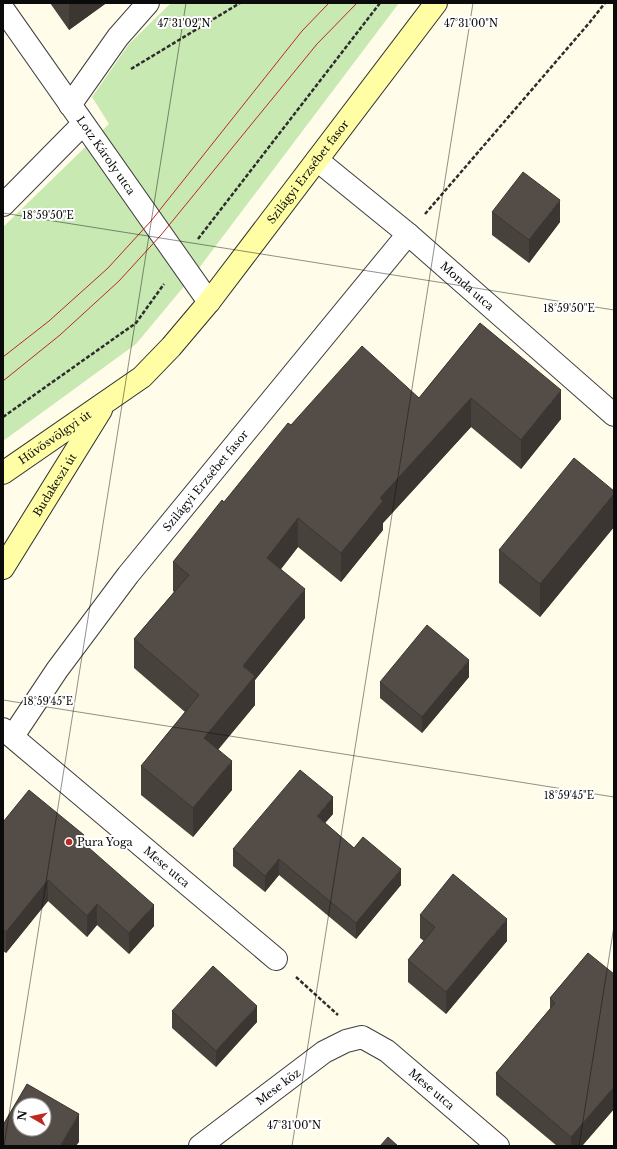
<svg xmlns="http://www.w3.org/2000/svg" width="617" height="1149" viewBox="0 0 617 1149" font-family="'Libre Baskerville',serif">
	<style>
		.green { fill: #c9e9b2 }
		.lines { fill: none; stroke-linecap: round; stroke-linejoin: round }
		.minor-casing { stroke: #3e3e3e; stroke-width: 24 }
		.secondary-casing { stroke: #2d2d2d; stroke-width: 24 }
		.path { stroke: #2d2d2d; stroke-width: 2.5; stroke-dasharray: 4 2; stroke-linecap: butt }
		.minor { stroke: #fff; stroke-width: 22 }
		.secondary { stroke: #fffea4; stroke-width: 22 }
		.tram { stroke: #bd2820; stroke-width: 1 }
		.wall { fill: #48423d }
		.shaded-wall { fill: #3b3632 }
		.building { fill: #544d47; stroke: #3b3632; fill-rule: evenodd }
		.ticks { fill: none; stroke: #0b0b0b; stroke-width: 1; stroke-opacity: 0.45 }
		.poi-dot { fill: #bd2820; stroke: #fff; stroke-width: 1.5 }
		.labels { text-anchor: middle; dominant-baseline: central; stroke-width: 4; stroke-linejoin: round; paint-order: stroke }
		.street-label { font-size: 11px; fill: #0b0b0b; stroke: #fff }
		.poi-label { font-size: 11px; fill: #0b0b0b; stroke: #fff; text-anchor: start }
		.ticks-label { font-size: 10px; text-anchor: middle; fill: #0b0b0b; stroke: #fff; stroke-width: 4; stroke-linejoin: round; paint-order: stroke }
	</style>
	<rect width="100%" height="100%" fill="#fffde9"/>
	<path class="green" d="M171 3H399L196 272 136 344 3 441V227L109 124 92 97 129 44Z"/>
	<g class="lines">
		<g class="minor-casing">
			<g id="minor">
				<path id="s1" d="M3 9 209 302"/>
				<path d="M70 105 118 37 148 3"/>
				<path id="s2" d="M317 160 408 234 614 415"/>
				<path d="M3 205 83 124"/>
				<path id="s3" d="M3 729 276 959"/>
				<path id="s4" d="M13 736 57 670 128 575 408 234"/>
				<path id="s5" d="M200 1146 324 1052 346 1041 362 1037 387 1051 498 1146"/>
			</g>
		</g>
		<g class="secondary-casing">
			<g id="secondary">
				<path id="s6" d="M3 473 142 377 171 347 209 302 436 3"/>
				<path id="s7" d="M3 568 101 410"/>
			</g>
		</g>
		<path class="path" d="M131 69 240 3
			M425 214 590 22 605 3
			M198 239 380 3
			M3 417 136 323 164 284
			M296 977 338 1015"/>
		<use href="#minor" class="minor"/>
		<use href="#secondary" class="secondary"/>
		<path class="tram" d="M3 357 49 321 108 268 151 221 302 31 329 3
			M3 381 60 335 119 281 161 235 317 44 357 3"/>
	</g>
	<path class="wall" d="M50 3H105V4L69 30Z
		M492 212 560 222 529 263 492 235Z
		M480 323 561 419 521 469 471 427 383 523V530L341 582 298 547 281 569 305 618 255 680V705L218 749 232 790 193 837 141 795V766L185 712 134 668V639L174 592 173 591V562L291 425 419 398Z
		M614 491V527L540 617 499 583V550Z
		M469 677 422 733 380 698V682Z
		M333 814 325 823 354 848 401 885 356 939 279 875 265 892 233 866V849Z
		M3 822 84 843 154 926 129 954 97 925 87 937 48 901 6 953 3 951Z
		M420 915 507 941 446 1014 408 982V960L424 941 420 938Z
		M588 953 614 1109 582 1146H557L496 1095V1073L550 1009V998Z
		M172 1011 257 1022 216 1067 172 1028Z"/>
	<path class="shaded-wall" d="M69 3H105V4L69 30Z
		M560 200V222L529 263V240Z
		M561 390V419L521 469V440Z
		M471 398V427L383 523V530L341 582V553L380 498Z
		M614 494V527L540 617V584Z
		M298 518V547L267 587V558Z
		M305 589V618L255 680V705L204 767V738L243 666Z
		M469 660V677L422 733V717Z
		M232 761V790L193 837V808Z
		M333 797V814L317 832V816Z
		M84 835V856L80 840Z
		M279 859V875L265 892V876Z
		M401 869V885L356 939V923Z
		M48 880V901L6 953V932Z
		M97 904V925L87 937V916Z
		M154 905V926L129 954V933Z
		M507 919V941L446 1014V992Z
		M257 1006V1022L216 1067V1051Z
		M614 1087V1109L582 1146H571V1137Z
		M79 1114V1142L76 1146H60Z"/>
	<path class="building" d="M523 172 560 200 529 240 492 212Z
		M480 323 561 390 521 440 471 398 380 498 383 501 341 553 298 518 267 558 305 589 243 666 255 676 204 738 232 761 193 808 141 766 199 695 134 639 189 575 173 562 222 500 224 502 288 423 291 425 362 346 419 398Z
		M574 458 614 491V494L540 584 499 550Z
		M427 625 469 660 422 717 380 682Z
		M300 770 333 797 317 816 354 848 363 837 401 869 356 923 279 859 265 876 233 849Z
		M29 790 84 835 80 840 154 905 129 933 97 904 87 916 48 880 6 932 3 930V822Z
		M453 874 507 919 446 992 408 960 435 927 420 915Z
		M588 953 614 974V1087L571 1137 496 1073 555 1003 550 998Z
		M213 966 257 1006 216 1051 172 1011Z
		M27 1084 79 1114 60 1146H3V1125ZM20 1105H44V1129H20Z
		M388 1137 398 1146H380Z"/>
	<path class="ticks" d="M3 213 614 310M3 700 614 797M4 1146 186 3M292 1146 473 3M579 1146 614 926"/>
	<circle class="poi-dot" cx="69" cy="842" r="4"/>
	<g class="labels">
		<g class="street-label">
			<text stroke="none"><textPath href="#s1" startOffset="179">Lotz Károly utca</textPath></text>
			<text stroke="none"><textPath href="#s6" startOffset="433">Szilágyi Erzsébet fasor</textPath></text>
			<text stroke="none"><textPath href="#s2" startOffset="196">Monda utca</textPath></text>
			<text stroke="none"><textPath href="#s6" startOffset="63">Hűvösvölgyi út</textPath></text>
			<text stroke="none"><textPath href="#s4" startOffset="320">Szilágyi Erzsébet fasor</textPath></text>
			<text stroke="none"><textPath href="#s7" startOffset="98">Budakeszi út</textPath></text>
			<text stroke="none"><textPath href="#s3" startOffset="214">Mese utca</textPath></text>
			<text stroke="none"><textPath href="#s5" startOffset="98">Mese köz</textPath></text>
			<text stroke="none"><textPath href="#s5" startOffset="284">Mese utca</textPath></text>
		</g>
		<g class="poi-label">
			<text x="77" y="842">Pura Yoga</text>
		</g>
	</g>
	<g class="ticks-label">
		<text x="184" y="27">47°31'02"N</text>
		<text x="471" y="27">47°31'00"N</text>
		<text x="48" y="219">18°59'50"E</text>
		<text x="569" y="312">18°59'50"E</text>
		<text x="48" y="705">18°59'45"E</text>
		<text x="569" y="799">18°59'45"E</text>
		<text x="294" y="1129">47°31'00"N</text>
	</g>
	<rect width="617" height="1149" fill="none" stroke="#0b0b0b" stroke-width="8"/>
	<g transform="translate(32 1117) rotate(279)"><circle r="19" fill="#ffffff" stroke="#9d9d9d"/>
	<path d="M0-3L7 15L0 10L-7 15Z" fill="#bd2820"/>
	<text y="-6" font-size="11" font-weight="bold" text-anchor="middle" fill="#0b0b0b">N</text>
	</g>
</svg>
